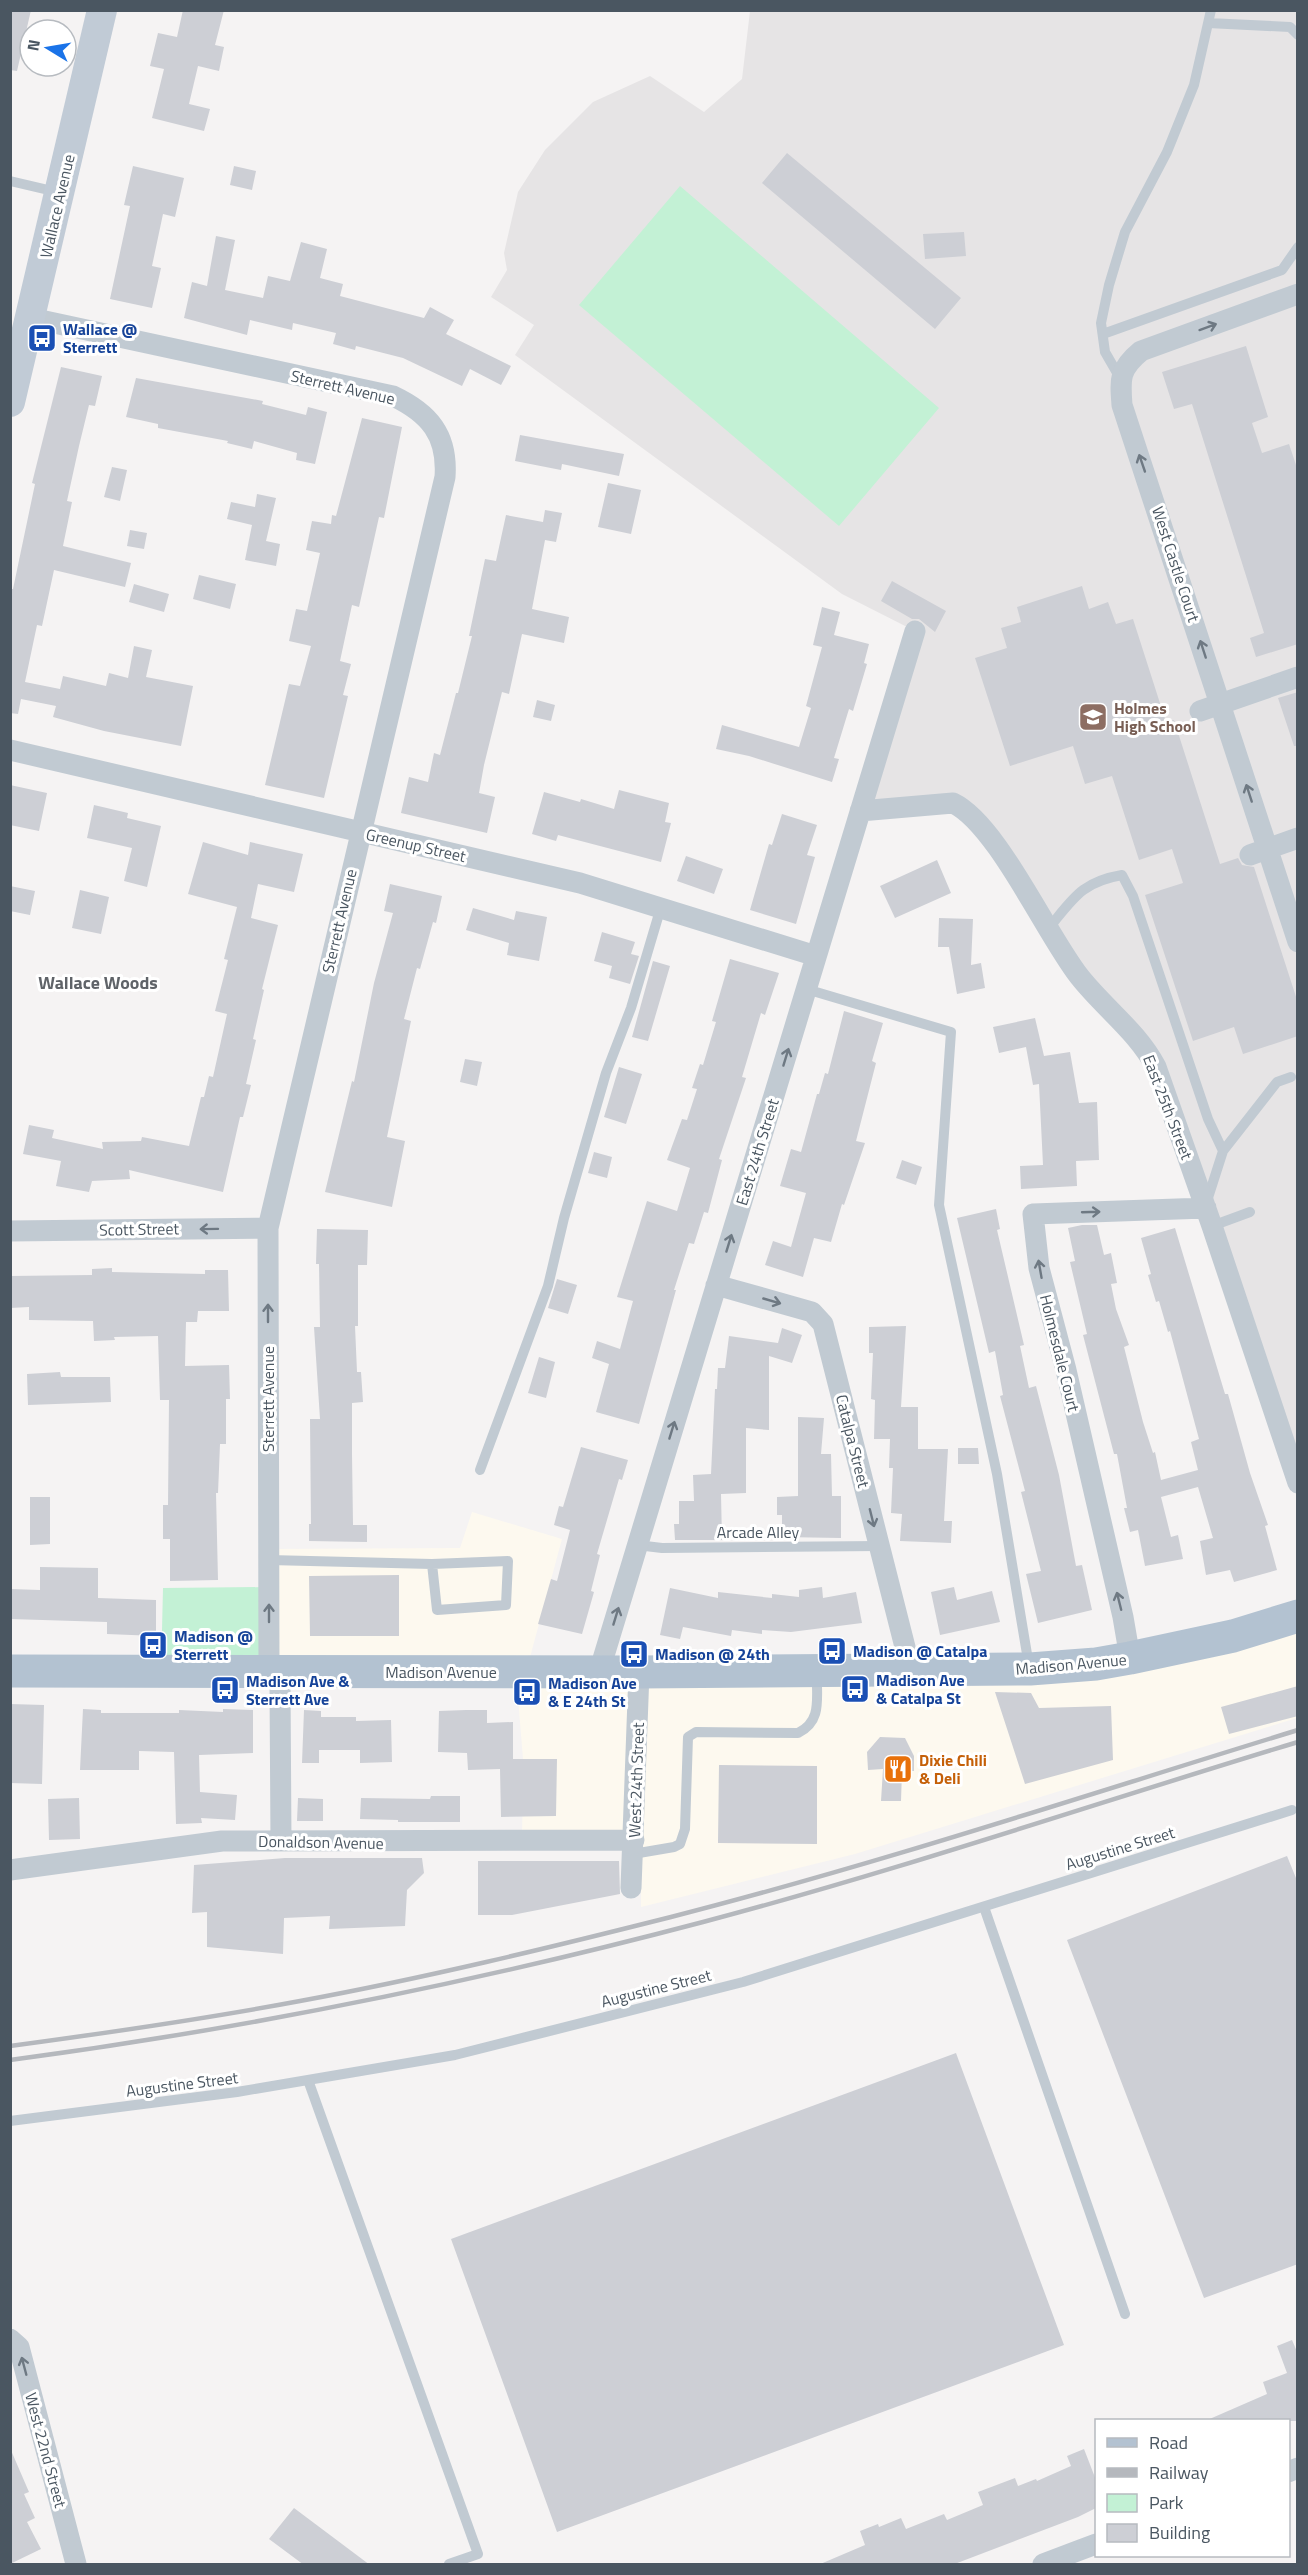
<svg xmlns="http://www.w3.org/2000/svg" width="1308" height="2575" viewBox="0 0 1308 2575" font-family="'Titillium Web',sans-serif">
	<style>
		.commercial { fill: #fdf9ef }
		.education { fill: #e6e4e5 }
		.green { fill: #c3f1d5 }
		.building { fill: #cdcfd5 }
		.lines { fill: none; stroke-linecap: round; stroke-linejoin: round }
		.lane { stroke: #c1cad2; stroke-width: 10 }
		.street { stroke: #c1cad2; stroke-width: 21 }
		.secondary { stroke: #c1cbd6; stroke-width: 30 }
		.primary { stroke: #b3c2d1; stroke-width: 33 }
		.rail { stroke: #b5b8bd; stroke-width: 4.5 }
		.oneway { stroke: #6e7983 }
		.labels { text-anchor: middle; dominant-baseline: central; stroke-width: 6; stroke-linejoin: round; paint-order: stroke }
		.street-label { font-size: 16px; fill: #4a5661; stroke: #fff }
		.transit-label { font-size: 16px; font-weight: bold; fill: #164399; stroke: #fff; text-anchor: start }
		.education-label { font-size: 16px; font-weight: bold; fill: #785e54; stroke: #fff; text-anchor: start }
		.food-label { font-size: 16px; font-weight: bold; fill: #c56008; stroke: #fff; text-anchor: start }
		.neighbourhood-label { font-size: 18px; font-weight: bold; fill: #5f6368; stroke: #fff }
	</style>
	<rect width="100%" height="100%" fill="#f5f3f3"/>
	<path class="commercial" d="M472 1512 562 1539 526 1672 1030 1669 1297 1616V1718L855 1854 641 1907V1837L522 1841 523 1759 518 1698 525 1672H269V1549L460 1548Z"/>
	<path class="education" d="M750 11H1297V1483L1156 1067 964 808 860 811 915 631 842 594 515 355 534 325 491 297 507 270 504 253 518 192 545 150 593 102 650 76 704 112 742 79Z"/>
	<path class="green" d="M680 186 939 408 839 526 579 305Z
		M269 1587V1672L161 1671 163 1588Z"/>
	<path class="building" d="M10 10H31L17 71 10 70Z
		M183 10H224L215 45 224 47 219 71 198 66 189 104 210 109 204 131 152 118 164 69 150 66 158 33 177 37Z
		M787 153 961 298 935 329 762 183Z
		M133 166 184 178 175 217 163 214 152 266 161 268 152 308 110 299 130 206 124 205Z
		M234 166 256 171 252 190 230 185Z
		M964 232 966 256 925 259 923 234Z
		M216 236 235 240 225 290 263 298 268 276 290 281 301 242 327 249 320 278 343 284 340 296 424 318 430 307 454 320 446 334 511 366 501 385 470 369 462 386 403 358 356 346 355 350 333 344 336 333 293 323 292 330 250 320 247 335 184 318 192 282 207 286Z
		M1246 346 1268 417 1252 423 1262 453 1289 444 1298 471V644L1256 657 1250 638 1264 633 1192 404 1174 409 1162 372Z
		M61 367 102 376 95 406 89 405 79 446 67 501 72 502 63 546 131 563 125 587 54 570 42 626 37 625 25 682 60 689 63 676 106 686 109 673 128 678 134 646 152 650 146 677 193 686 181 746 104 731 53 717 56 706 21 699 18 714 10 713V589H13L35 484 32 483Z
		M136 378 263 401 262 404 306 415 308 407 327 412 315 464 296 460 297 453 254 441 252 449 227 443 228 441 158 428V424L126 417Z
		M362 418 402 427 384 518 379 517 359 607 352 605 340 661 351 664 343 695 348 696 324 798 265 785 289 684 300 686 311 646 289 641 296 609 307 611 320 553 306 550 312 521 331 524 332 515 336 516Z
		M520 435 624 454 619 476 562 464 561 470 515 461Z
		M112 467 127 470 120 501 104 497Z
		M608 483 641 490 631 534 598 527Z
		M257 494 276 498 266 541 280 544 276 566 245 560 252 525 227 519 231 502 255 507Z
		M545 510 562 513 556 542 545 540 532 609 569 617 564 643 522 634 509 694 502 692 484 765 479 793 495 797 487 833 401 813 409 777 428 782 434 753 440 755 456 693H458L472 636H469L485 559 496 561 506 515 543 522Z
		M130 530 147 533 144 549 127 546Z
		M199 575 236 584 230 609 193 599Z
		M892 581 946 611 935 632 919 619H912L881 601Z
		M134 584 169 594 164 612 129 602Z
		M1082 586 1089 609 1108 602 1116 624 1133 619 1166 722 1174 720 1220 864 1238 858 1242 865 1254 867 1298 1003V1036L1243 1054 1234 1027 1193 1041 1145 895 1183 883 1172 849 1139 860 1112 776 1085 784 1073 746 1010 766 975 658 1007 648 1001 628 1021 622 1017 607Z
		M822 607 840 612 834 635 869 644 864 663 867 664 853 711 849 709 834 758 839 759 832 782 749 756 716 749 722 725 799 747 811 708 806 706 822 647 813 645Z
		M1298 692V746H1294L1278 698Z
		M537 700 555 705 551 721 533 717Z
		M10 785 47 793 39 831 10 825Z
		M619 790 669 803 665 822 671 823 661 862 558 835 556 841 532 834 544 792 580 802 581 799 614 809Z
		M94 805 128 813 127 818 161 826 147 887 124 881 132 848 87 838Z
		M782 814 817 825 807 855 815 857 796 924 750 910 769 844 772 845Z
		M203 842 248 855 250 842 303 854 294 892 258 884 251 918 278 925 262 989 264 990 253 1039 256 1040 246 1084 251 1085 243 1117H240L223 1192 129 1170 130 1179 92 1181 89 1192 56 1186 61 1161 23 1154 29 1125 54 1130 52 1138 103 1149 102 1142 141 1141 142 1137 189 1146 201 1097H204L209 1076 213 1077 227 1014 215 1011 228 960 224 959 237 907 188 894Z
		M686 856 723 869 714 894 677 881Z
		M937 860 951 893 895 918 880 886Z
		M390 884 442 896 436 923 433 922 420 969 417 968 404 1019 411 1021 387 1137 405 1141 392 1207 325 1192 352 1081 354 1082 374 983 393 913 384 911Z
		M10 886 35 891 30 915 10 911Z
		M80 890 109 897 101 934 72 928Z
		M473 908 514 920 516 911 547 917 539 961 507 955 509 943 466 930Z
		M939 918 973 919 971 965 981 963 985 988 957 994 949 947H938Z
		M602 932 635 942 631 954 639 956 630 984 609 978 612 966 594 961Z
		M730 959 779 973 765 1015 761 1013 742 1077 746 1078 719 1159 722 1160 708 1213 704 1212 694 1244 689 1243 674 1290H676L639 1424 596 1412 609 1364 592 1358 597 1341 620 1349 633 1301 617 1297 647 1201 677 1211 690 1168 667 1160 682 1119 687 1120 697 1089 692 1088 700 1064 703 1065 716 1022 712 1021Z
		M653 961 670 966 648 1041 632 1037Z
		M844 1011 883 1023 872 1061 876 1063 856 1141 865 1143 844 1205 842 1204 831 1242 814 1238 803 1277 765 1265 773 1241 791 1247 806 1193 780 1186 791 1149 801 1152 817 1094H819L825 1073 828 1074Z
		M1035 1018 1044 1056 1070 1052 1079 1103 1097 1102 1099 1160 1076 1161 1077 1186 1021 1189 1020 1166 1043 1165 1039 1084 1033 1085 1026 1047 999 1053 993 1027Z
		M465 1059 482 1062 477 1086 460 1082Z
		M619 1067 642 1074 626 1124 604 1117Z
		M594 1152 612 1157 607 1178 588 1173Z
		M902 1160 922 1167 916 1185 896 1178Z
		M996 1209 1000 1229 997 1230 1024 1345 1020 1346 1029 1388 1036 1386 1059 1475 1076 1566 1082 1565 1092 1610 1038 1623 1026 1574 1041 1571 1021 1492 1025 1491 1000 1396 1003 1395 995 1351 989 1353 957 1218Z
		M1082 1225H1097L1104 1255 1111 1253 1117 1283 1111 1284 1116 1309 1129 1345 1124 1347 1143 1422 1153 1453 1155 1452 1161 1480 1198 1470 1191 1442 1199 1439 1170 1331 1168 1332 1159 1301 1156 1302 1148 1275 1151 1274 1141 1238 1175 1228 1225 1394H1228L1250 1473 1268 1525 1265 1526 1277 1570 1234 1582 1230 1570 1206 1575 1200 1541 1213 1538 1198 1487 1161 1497 1171 1537 1178 1535 1183 1559 1145 1566 1138 1530 1130 1532 1124 1508H1127L1117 1454H1114L1083 1335 1087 1334 1070 1262 1075 1261 1068 1228Z
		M317 1229 368 1230 367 1265H358V1326H355L357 1372H361L363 1402 352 1403V1454L353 1525H367V1542L309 1541V1524H311L310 1419H320L314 1327H320L319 1264H316Z
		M112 1268V1272L205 1274V1270H228L229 1311H198L197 1322H186L185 1366 229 1365 230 1399H226V1444H220L218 1493H216L218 1580 170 1581V1539H163V1505H168L169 1400H160L158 1336 114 1337 115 1340 94 1341 93 1321 29 1320V1307L10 1308V1276L92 1275V1269Z
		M557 1279 577 1285 568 1314 548 1308Z
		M906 1326 901 1407H918V1449H948L944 1521H952L951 1543 900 1541 902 1514 891 1513 893 1468H889L890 1439H874L875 1400 871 1399 873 1353H869V1327Z
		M782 1328 802 1335 792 1363 769 1356V1430L746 1428V1493L721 1494 722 1540H675L674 1524H679V1501H694L693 1475 711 1474 715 1389H717L718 1368H725L729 1336 778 1343Z
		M539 1357 555 1362 546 1398 528 1393Z
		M60 1372 61 1377H110L111 1402 28 1405 27 1374Z
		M798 1417 824 1418 821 1454H831L832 1496H841V1538L782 1537V1515H777V1497L798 1496Z
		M581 1447 628 1460 622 1480 619 1479 597 1554 600 1555 591 1591 594 1592 582 1634 538 1624 551 1579 557 1581 570 1530 554 1525 559 1506 563 1507Z
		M958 1448H978L979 1464H958Z
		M30 1497H50V1544L30 1545Z
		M40 1567 98 1568V1598L156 1600V1636L107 1634V1622L10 1619V1589L40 1590Z
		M399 1575V1636H310L309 1576Z
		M822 1587 823 1598 856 1592 862 1623 791 1632 762 1630V1634L732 1630 731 1636 683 1627 680 1639 660 1635 670 1588 718 1598V1592L772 1598V1594L799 1597V1590Z
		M954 1587 957 1600 992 1591 1000 1622 940 1635 931 1592Z
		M1298 1686V1716L1229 1734 1221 1707Z
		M995 1692 1031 1693 1039 1708 1111 1706 1113 1760 1025 1784Z
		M10 1704 44 1705 42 1784 10 1783Z
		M83 1709 101 1710V1713H179V1710L223 1712V1709L253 1710V1753L199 1755 200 1792 237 1795 235 1820 201 1818 202 1823 176 1824 174 1752 139 1751V1770H80Z
		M304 1710 321 1711V1717H356V1721L391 1720 392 1762 360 1763V1750H319V1763H302Z
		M466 1710H487V1723L513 1722V1759H557L556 1816 501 1817 500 1769 468 1770 467 1753 438 1752 439 1711Z
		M880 1737 905 1738 914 1756V1771H902L901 1801H881L883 1769 868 1770 867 1752Z
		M719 1765 817 1766V1844L718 1843Z
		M431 1796H460V1822H398V1820L360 1819 361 1798 430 1799Z
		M79 1798 80 1839 49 1840 48 1799Z
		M298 1798 323 1799V1821H297Z
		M1287 1856 1298 1883V2264L1204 2298 1067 1940Z
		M285 1858H422L424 1873 407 1890 405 1926 329 1929 330 1916 284 1918 283 1954 207 1947V1912L192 1913 194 1865Z
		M478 1861H619L620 1894 512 1915H478Z
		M956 2053 1064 2345 557 2532 451 2239Z
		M1292 2340 1298 2354V2421H1205L1267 2394 1263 2382 1287 2373 1277 2346Z
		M10 2448 29 2492 24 2494 35 2518 27 2522 41 2549 10 2564Z
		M1084 2449 1096 2480V2508L1078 2517 952 2565H818L865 2545 860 2531 878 2524 879 2527 901 2518 906 2529 944 2514 947 2520 983 2505 978 2492 1015 2478 1018 2486 1036 2479 1037 2481 1071 2466 1067 2456Z
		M294 2508 370 2565H304L269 2539Z"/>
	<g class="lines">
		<path class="lane" d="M1208 23 1290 27 1298 35
			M10 181 57 192
			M1103 334 1282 270 1298 247
			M1120 378 1105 352 1101 323 1109 285 1125 232 1167 152 1194 85 1211 10
			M1048 929C1073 899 1081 882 1122 875L1133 896 1208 1119 1223 1151
			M806 989 951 1032 939 1205 997 1474 1029 1666
			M1206 1204 1223 1151 1277 1082 1291 1077
			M1212 1226 1250 1212
			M480 1470 548 1286 564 1218 606 1073 631 1008 661 907
			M637 1545 662 1548 879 1546
			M269 1560 432 1564 508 1561 506 1605 437 1610 432 1564
			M633 1854 674 1847 680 1844 685 1829 688 1737 696 1732 798 1733C823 1721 816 1697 817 1673
			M984 1907 1125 2314
			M308 2080 478 2554 449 2564
			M10 2121 237 2092 455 2055 743 1982 1292 1810"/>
		<path class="street" d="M1298 294 1141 351C1119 369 1120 379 1122 405L1298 942
			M31 318 393 396C429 413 448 435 445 477L268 1228 269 1672 280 1686 281 1841
			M1200 711 1298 677
			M10 750 580 883 816 956
			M860 811 953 803C997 824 1046 934 1079 976 1104 1008 1137 1031 1156 1067L1212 1226 1298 1483
			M1250 855 1298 838
			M10 1231 268 1228
			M716 1285 812 1312 823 1324 905 1647 904 1672
			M1130 1658 1123 1617 1066 1370 1039 1268 1033 1214 1206 1208
			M599 1672 915 631
			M10 1870 222 1841 634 1840
			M631 1888 639 1672
			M10 2339 19 2347 76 2564
			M1288 2472 1298 2468
			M1043 2564 1096 2544"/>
		<path class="secondary" d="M10 402 102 10"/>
		<path class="primary" d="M10 1671 639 1672 1030 1669 1096 1664 1130 1658 1233 1636 1298 1616"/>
		<path class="rail" d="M10 2046C107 2033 204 2019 300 2001 425 1978 548 1948 671 1917 882 1863 1089 1794 1298 1730
			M10 2060C244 2029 476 1982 703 1922 904 1869 1099 1802 1298 1742"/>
	</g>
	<defs><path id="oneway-shaft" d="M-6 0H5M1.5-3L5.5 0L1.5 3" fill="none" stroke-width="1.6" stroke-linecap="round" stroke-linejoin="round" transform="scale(1.5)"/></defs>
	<g class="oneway">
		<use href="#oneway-shaft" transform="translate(1208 327) rotate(-20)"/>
		<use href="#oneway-shaft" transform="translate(1142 463) rotate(-109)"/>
		<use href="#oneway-shaft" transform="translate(1203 649) rotate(-108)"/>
		<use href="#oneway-shaft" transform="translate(1249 793) rotate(-108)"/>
		<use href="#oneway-shaft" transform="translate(786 1057) rotate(-73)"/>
		<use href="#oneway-shaft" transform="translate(1091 1212) rotate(-2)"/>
		<use href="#oneway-shaft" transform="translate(209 1229) rotate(179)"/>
		<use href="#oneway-shaft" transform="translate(729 1243) rotate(-73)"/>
		<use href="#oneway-shaft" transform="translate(1040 1269) rotate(-100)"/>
		<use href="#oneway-shaft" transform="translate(772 1301) rotate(16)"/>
		<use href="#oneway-shaft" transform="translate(268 1313) rotate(-90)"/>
		<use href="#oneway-shaft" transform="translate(672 1430) rotate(-73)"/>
		<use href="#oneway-shaft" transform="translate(872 1518) rotate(76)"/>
		<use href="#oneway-shaft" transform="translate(1119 1601) rotate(-104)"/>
		<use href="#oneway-shaft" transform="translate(269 1613) rotate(-90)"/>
		<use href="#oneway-shaft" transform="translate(616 1616) rotate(-73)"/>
		<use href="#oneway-shaft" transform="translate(24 2366) rotate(-105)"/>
	</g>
	<defs>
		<g id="bus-square" transform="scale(1.5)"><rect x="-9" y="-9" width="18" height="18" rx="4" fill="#1a4fb4" stroke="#fff"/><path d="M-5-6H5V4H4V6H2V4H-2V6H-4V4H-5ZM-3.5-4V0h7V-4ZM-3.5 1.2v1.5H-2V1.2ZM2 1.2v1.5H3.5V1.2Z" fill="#fff"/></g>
		<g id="school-square" transform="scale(1.5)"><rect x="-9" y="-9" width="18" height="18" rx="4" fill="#8d6e63" stroke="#fff"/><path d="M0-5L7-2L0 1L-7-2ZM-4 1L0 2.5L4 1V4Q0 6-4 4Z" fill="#fff"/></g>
		<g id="restaurant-square" transform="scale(1.5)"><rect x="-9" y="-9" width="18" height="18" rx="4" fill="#e8710a" stroke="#fff"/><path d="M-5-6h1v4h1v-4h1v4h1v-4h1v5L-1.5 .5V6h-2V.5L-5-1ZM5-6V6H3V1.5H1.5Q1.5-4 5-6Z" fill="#fff"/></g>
	</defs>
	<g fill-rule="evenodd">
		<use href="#bus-square" x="42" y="338"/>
		<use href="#school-square" x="1093" y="717"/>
		<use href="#bus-square" x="153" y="1645"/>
		<use href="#bus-square" x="832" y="1651"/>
		<use href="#bus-square" x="634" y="1654"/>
		<use href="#bus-square" x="855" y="1689"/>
		<use href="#bus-square" x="225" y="1690"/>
		<use href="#bus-square" x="527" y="1692"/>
		<use href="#restaurant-square" x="898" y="1769"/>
	</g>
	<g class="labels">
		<g class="street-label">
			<text transform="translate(57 206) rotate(-77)">Wallace Avenue</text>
			<text transform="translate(343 387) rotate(13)">Sterrett Avenue</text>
			<text transform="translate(1176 564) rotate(72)">West Castle Court</text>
			<text transform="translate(416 845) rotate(13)">Greenup Street</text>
			<text transform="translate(339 921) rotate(-77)">Sterrett Avenue</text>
			<text transform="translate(1168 1107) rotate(69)">East 25th Street</text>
			<text transform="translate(757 1152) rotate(-73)">East 24th Street</text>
			<text transform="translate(139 1229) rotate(-1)">Scott Street</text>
			<text transform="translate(1060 1353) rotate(76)">Holmesdale Court</text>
			<text transform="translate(268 1399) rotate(-90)">Sterrett Avenue</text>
			<text transform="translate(853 1441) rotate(76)">Catalpa Street</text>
			<text x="758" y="1532">Arcade Alley</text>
			<text transform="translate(1071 1664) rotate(-5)">Madison Avenue</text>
			<text x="441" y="1672">Madison Avenue</text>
			<text transform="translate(636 1780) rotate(-88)">West 24th Street</text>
			<text transform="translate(321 1842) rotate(1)">Donaldson Avenue</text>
			<text transform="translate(1120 1848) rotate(-17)">Augustine Street</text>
			<text transform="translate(656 1988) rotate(-14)">Augustine Street</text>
			<text transform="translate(182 2084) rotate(-7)">Augustine Street</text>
			<text transform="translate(46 2450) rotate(75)">West 22nd Street</text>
		</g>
		<g class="transit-label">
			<text x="63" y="329">Wallace @<tspan x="63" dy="18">Sterrett</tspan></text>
			<text x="174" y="1636">Madison @<tspan x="174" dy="18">Sterrett</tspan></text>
			<text x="853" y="1651">Madison @ Catalpa</text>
			<text x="655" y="1654">Madison @ 24th</text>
			<text x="876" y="1680">Madison Ave<tspan x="876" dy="18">&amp; Catalpa St</tspan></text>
			<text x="246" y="1681">Madison Ave &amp;<tspan x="246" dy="18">Sterrett Ave</tspan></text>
			<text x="548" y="1683">Madison Ave<tspan x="548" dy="18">&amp; E 24th St</tspan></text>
		</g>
		<g class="education-label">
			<text x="1114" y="708">Holmes<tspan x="1114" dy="18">High School</tspan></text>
		</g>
		<g class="food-label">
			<text x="919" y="1760">Dixie Chili<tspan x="919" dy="18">&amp; Deli</tspan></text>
		</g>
		<g class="neighbourhood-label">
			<text x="98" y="982">Wallace Woods</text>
		</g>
	</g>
	<rect width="1308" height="2575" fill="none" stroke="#4a5661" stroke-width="24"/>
	<rect x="1095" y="2419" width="195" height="138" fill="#ffffff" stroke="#b7bbc0" stroke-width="1.5"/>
	<rect x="1107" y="2438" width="30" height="9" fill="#b3c2d1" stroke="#b7bbc0" stroke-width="1.5"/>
	<text x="1149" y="2449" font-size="18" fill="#4a5661">Road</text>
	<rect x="1107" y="2468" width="30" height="9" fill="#b5b8bd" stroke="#b7bbc0" stroke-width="1.5"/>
	<text x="1149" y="2479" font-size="18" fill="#4a5661">Railway</text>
	<rect x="1107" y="2494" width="30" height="18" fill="#c3f1d5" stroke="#b7bbc0" stroke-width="1.5"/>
	<text x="1149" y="2509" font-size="18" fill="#4a5661">Park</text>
	<rect x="1107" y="2524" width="30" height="18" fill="#cdcfd5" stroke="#b7bbc0" stroke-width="1.5"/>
	<text x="1149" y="2539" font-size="18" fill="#4a5661">Building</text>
	<g transform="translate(48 48) rotate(281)"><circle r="28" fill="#ffffff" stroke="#b7bbc0" stroke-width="1.5"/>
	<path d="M0-4.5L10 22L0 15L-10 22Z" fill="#1a73e8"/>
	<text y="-9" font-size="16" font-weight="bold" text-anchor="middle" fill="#4a5661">N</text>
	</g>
</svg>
